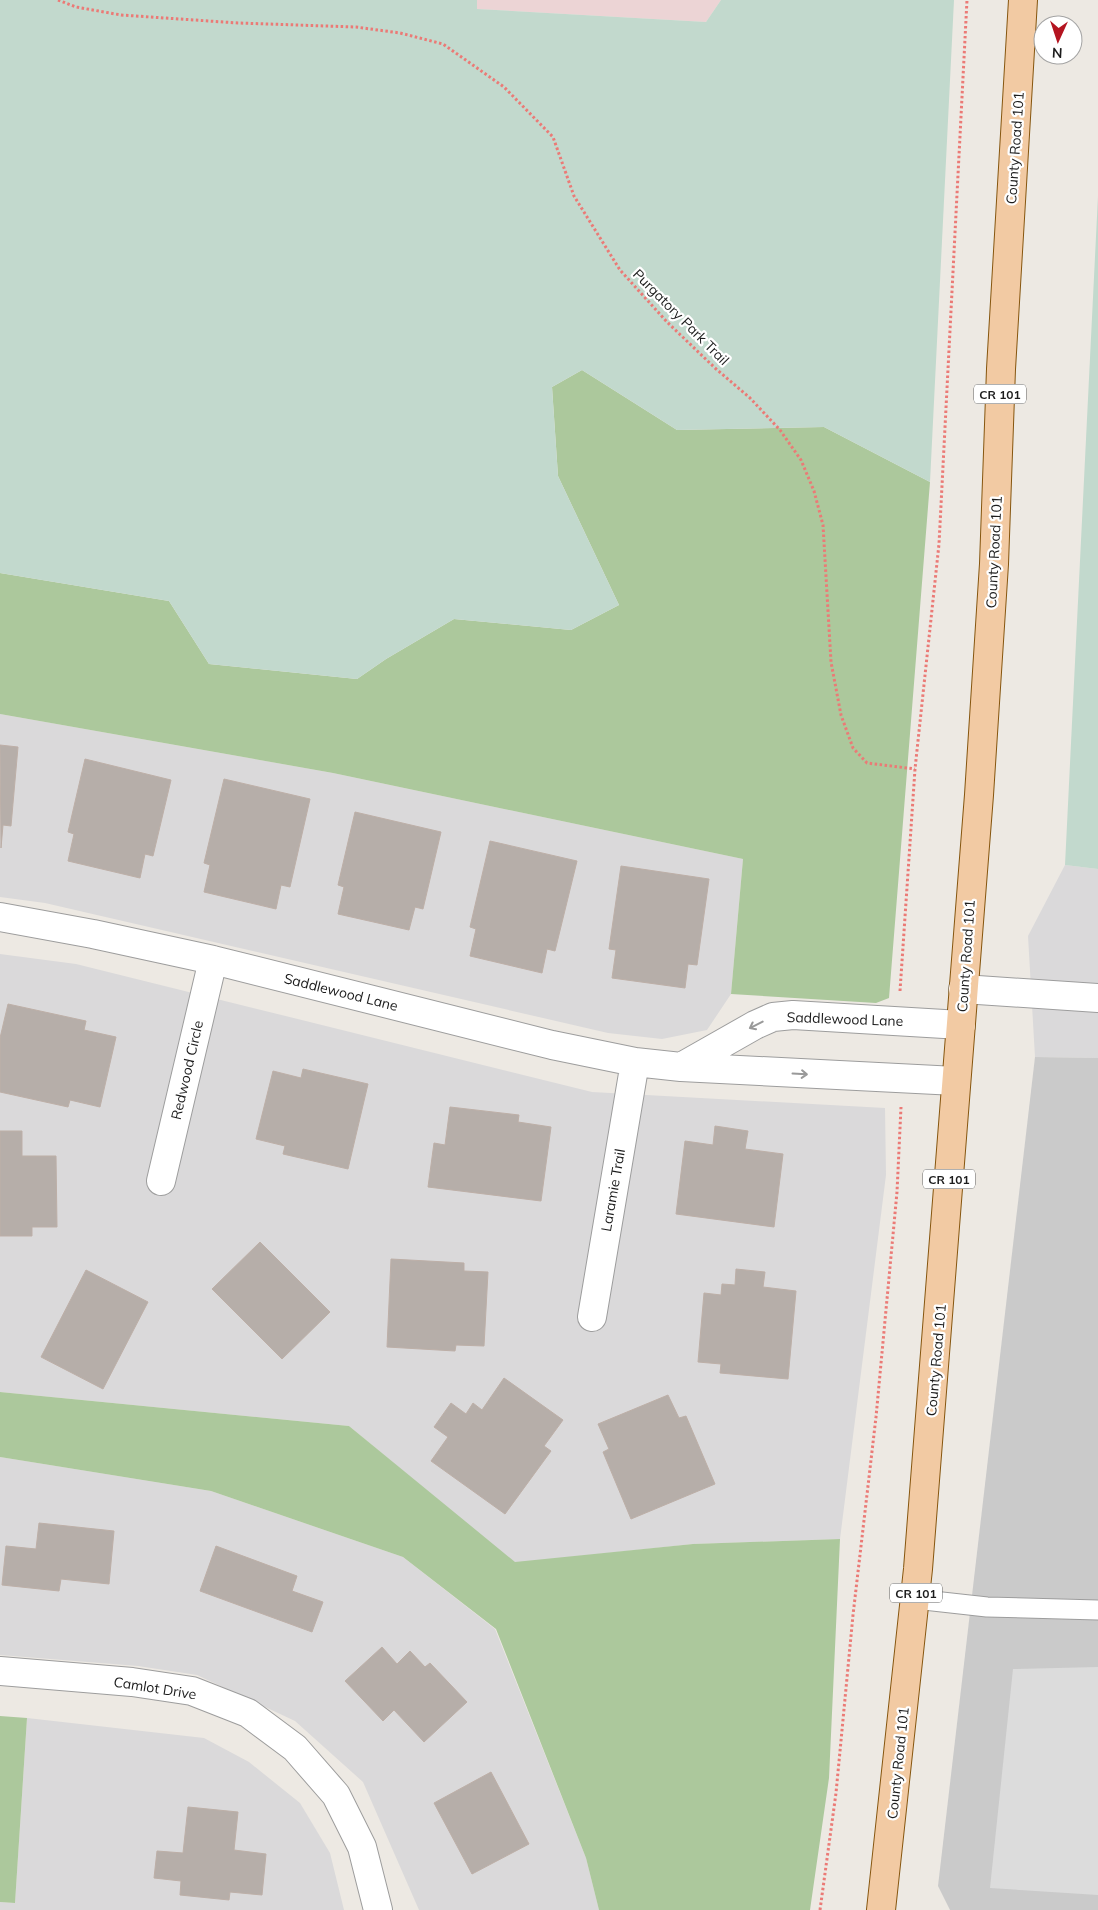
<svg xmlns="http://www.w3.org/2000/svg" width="1098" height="1910" viewBox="0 0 1098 1910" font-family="Mulish,sans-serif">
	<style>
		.residential { fill: #dad9da }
		.commercial { fill: #ecd4d5 }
		.religious { fill: #cacaca }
		.forest { fill: #acc89c }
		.wetland { fill: #c2d9cd }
		.parking { fill: #dcdcdc }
		.building { fill: #b6aea9; stroke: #bdafa7 }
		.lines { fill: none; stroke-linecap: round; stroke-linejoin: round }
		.lane-casing { stroke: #9d9d9d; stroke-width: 21 }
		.street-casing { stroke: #9d9d9d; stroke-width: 30 }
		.primary-casing { stroke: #86560f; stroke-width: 30 }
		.path { stroke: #eb7a76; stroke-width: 3; stroke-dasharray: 2.5 2.5; stroke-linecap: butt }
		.lane { stroke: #fff; stroke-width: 19 }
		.street { stroke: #fff; stroke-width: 28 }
		.primary { stroke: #f2caa3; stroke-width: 28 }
		.oneway { stroke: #999 }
		.labels { text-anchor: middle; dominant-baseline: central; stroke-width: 4.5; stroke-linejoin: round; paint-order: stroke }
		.shield { fill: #fff; stroke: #606060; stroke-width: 1 }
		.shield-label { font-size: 12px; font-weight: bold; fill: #1c1c1c }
		.street-label { font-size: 14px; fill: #1c1c1c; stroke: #fff }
	</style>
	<rect width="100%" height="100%" fill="#ede9e3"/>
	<path class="residential" d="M0 714 333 773 743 859 731 994 707 1030 662 1039 608 1033 45 903 0 897Z
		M1065 865 1098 869V1058L1035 1057 1028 936Z
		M0 954 76 964 592 1092 885 1108 886 1175 840 1539 693 1544 514 1563 349 1426 0 1392Z
		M0 1457 211 1491 403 1557 495 1629 586 1858 599 1910H419L363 1782 295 1721 197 1675 138 1666 0 1655Z
		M27 1718 204 1738 249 1762 300 1803 330 1853 344 1910H0V1902L15 1903Z"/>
	<path class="commercial" d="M477 0H721L706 22 477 9Z"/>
	<path class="religious" d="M1035 1057 1098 1058V1910H950L938 1886Z"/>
	<path class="forest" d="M582 370 677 430 824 427 930 482 889 998 876 1003 731 994 743 859 333 773 0 714V573L169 601 209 664 357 679 386 659 454 619 571 630 619 605 558 476 552 387Z
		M0 1392 349 1426 515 1562 693 1544 840 1539 829 1778 810 1910H599L586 1858 496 1629 403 1557 211 1491 0 1457Z
		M0 1716 27 1718 15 1903 0 1902Z"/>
	<path class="wetland" d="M0 0H477V9L706 22 721 0H954L930 482 824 427 677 430 582 370 552 387 558 476 619 605 571 630 454 619 386 659 357 679 209 664 169 601 0 573Z
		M1098 196V869L1065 865Z"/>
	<path class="parking" d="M1098 1667V1895L990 1888 1013 1669Z"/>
	<path class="building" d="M0 745 18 747 11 826 3 825 1 848Z
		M85 759 171 780 153 856 145 854 140 878 68 861 74 834 68 832Z
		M224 779 310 799 290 887 281 885 276 909 204 892 210 865 204 863Z
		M355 812 441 832 423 909 415 907 409 930 338 914 344 887 338 885Z
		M490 841 577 861 555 951 547 949 542 973 470 956 476 929 470 927Z
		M621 866 709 879 697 965 688 964 685 988 612 978 616 950 609 949Z
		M8 1004 86 1021 84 1030 116 1037 100 1107 70 1100 68 1107 0 1092V1038Z
		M303 1069 368 1084 348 1169 283 1154 285 1146 256 1139 273 1071 301 1078Z
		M450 1107 519 1115 518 1122 551 1127 541 1201 428 1187 434 1143 445 1145Z
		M715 1126 748 1131 745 1149 783 1154 774 1227 676 1214 685 1141 713 1145Z
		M0 1131H22V1156H56L57 1227H32V1236H0Z
		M260 1242 330 1312 282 1359 212 1289Z
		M391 1259 464 1263V1271L488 1272 484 1346 456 1345 455 1351 387 1347Z
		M736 1269 765 1272 763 1287 796 1291 788 1379 720 1373 721 1364 698 1362 704 1293 721 1295 722 1284 735 1285Z
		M86 1270 148 1302 103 1389 41 1357Z
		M504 1378 563 1420 544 1446 551 1451 505 1514 431 1461 448 1437 434 1427 451 1403 466 1414 473 1403 482 1410Z
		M668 1395 679 1418 686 1416 715 1484 631 1519 603 1452 609 1449 598 1424Z
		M39 1523 114 1531 109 1584 61 1579 59 1591 2 1585 6 1546 36 1549Z
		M216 1546 297 1576 292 1591 323 1602 312 1632 200 1591Z
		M382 1647 397 1664 410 1651 425 1667 430 1663 467 1702 424 1742 394 1710 383 1721 345 1681Z
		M491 1772 529 1844 472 1874 434 1803Z
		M188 1807 238 1812 234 1850 266 1854 262 1895 230 1892 229 1900 180 1895 181 1881 154 1878 157 1851 183 1853Z"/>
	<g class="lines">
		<g class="lane-casing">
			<path id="lane" d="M915 1599 987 1607 1098 1610"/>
		</g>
		<g class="street-casing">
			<path id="street" d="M0 917 93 934 213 960 552 1045 635 1062 681 1067 956 1081
				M963 989 1098 998
				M681 1067 755 1025 773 1017 793 1015 961 1025
				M161 1181 213 960
				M592 1317 635 1062
				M0 1671 132 1682 192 1691 248 1713 295 1748 336 1795 362 1847 378 1910"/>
		</g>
		<g class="primary-casing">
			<path id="primary" d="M881 1910 918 1569 979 795 994 564 1001 369 1023 0"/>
		</g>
		<path class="path" d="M58 0 76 7 121 15 238 23 356 27 400 33 443 44 504 87 553 137 574 196 620 270 667 322 715 368 750 398 780 430 801 460 814 491 823 525 831 662 841 715 853 748 867 763 915 769
			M900 991 915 769 939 544 967 0
			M820 1910 836 1793 853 1615 876 1417 897 1192 901 1107"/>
		<use href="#lane" class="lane"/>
		<use href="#street" class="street"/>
		<use href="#primary" class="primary"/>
	</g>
	<defs><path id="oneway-shaft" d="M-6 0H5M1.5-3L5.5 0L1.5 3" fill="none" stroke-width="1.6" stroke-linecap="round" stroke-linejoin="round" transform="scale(1.25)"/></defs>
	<g class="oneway">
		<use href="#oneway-shaft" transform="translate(756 1025) rotate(153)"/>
		<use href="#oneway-shaft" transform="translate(800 1074) rotate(3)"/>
	</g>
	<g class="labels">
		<g class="shield">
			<rect x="974" y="384.5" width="52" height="19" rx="4"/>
			<rect x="923" y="1169.5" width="52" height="19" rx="4"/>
			<rect x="890" y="1583.5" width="52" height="19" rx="4"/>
		</g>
		<g class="shield-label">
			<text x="1000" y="394">CR 101</text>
			<text x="949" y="1179">CR 101</text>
			<text x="916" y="1593">CR 101</text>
		</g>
		<g class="street-label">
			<text transform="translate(1015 148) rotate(-86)">County Road 101</text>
			<text transform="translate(681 317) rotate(45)">Purgatory Park Trail</text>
			<text transform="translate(994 552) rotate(-87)">County Road 101</text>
			<text transform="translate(966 956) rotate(-86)">County Road 101</text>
			<text transform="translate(341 992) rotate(14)">Saddlewood Lane</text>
			<text transform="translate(845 1019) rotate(2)">Saddlewood Lane</text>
			<text transform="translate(187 1070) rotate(-77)">Redwood Circle</text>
			<text transform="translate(613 1190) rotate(-80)">Laramie Trail</text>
			<text transform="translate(936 1360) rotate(-85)">County Road 101</text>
			<text transform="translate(155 1688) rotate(9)">Camlot Drive</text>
			<text transform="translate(898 1763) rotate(-84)">County Road 101</text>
		</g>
	</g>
	<g transform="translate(1058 40) rotate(183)"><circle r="24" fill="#ffffff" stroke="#a4a4a4"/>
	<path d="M0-4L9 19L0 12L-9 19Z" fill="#b41420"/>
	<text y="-8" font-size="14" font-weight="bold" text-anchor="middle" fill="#1c1c1c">N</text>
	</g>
</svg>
